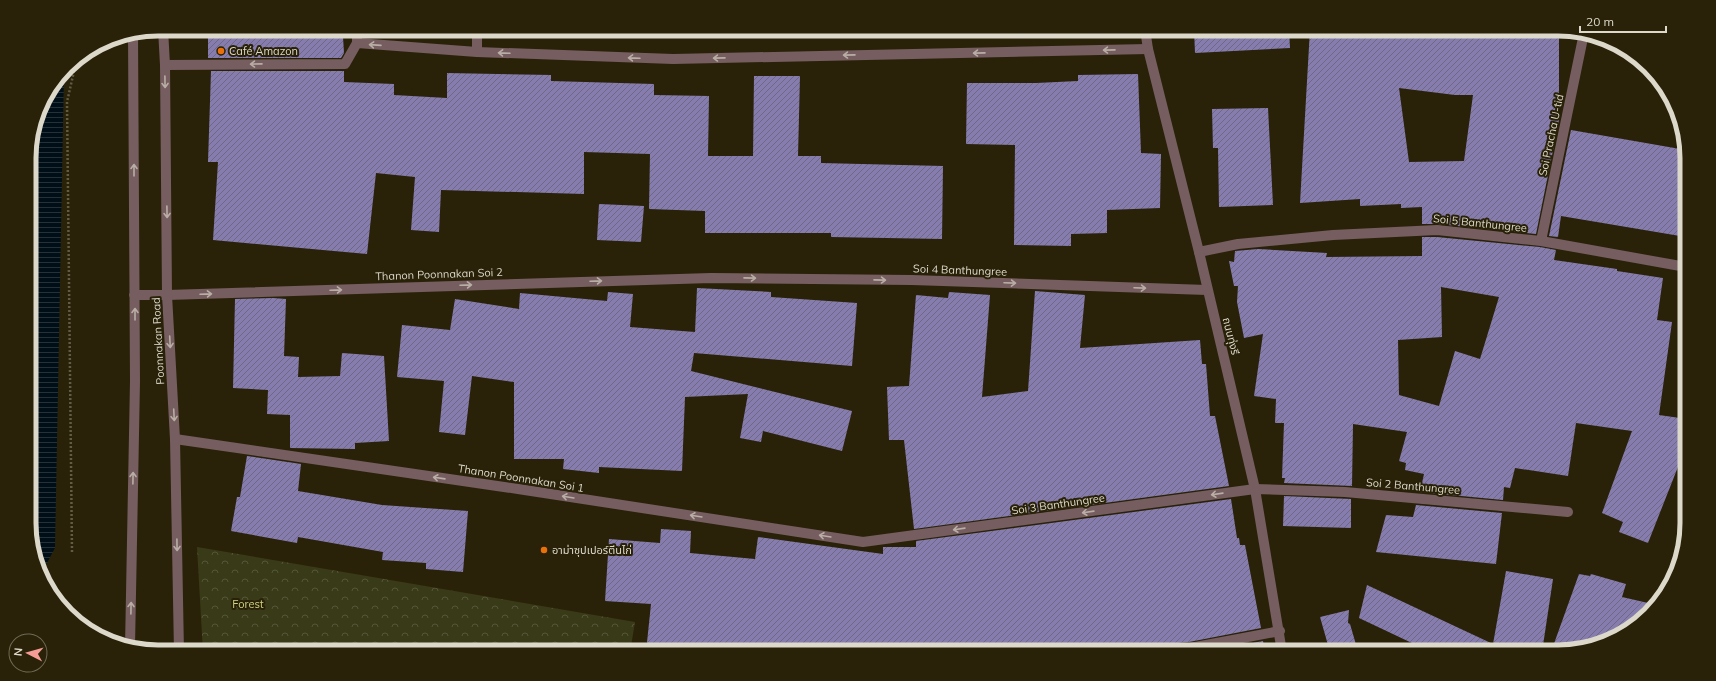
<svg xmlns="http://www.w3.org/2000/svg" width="1716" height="681" viewBox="0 0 1716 681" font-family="Mulish,'Noto Sans Thai',sans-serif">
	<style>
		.forest { fill: url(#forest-crowns) }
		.water { fill: url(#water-rules) }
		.building { fill: url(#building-hatch); fill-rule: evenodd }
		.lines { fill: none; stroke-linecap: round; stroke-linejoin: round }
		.path { stroke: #625c46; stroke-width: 2.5; stroke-dasharray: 2 2; stroke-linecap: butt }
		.minor { stroke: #765d60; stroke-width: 10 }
		.tertiary { stroke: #765d60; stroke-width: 10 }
		.oneway { stroke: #b9aea5 }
		.food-dot { fill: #e8710a; stroke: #292209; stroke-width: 1.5 }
		.labels { text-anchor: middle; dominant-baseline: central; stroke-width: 4; stroke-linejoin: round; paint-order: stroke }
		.poi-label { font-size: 11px; fill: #ddd9ca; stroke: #292209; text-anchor: start }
		.street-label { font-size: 11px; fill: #ddd9ca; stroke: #292209 }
		.park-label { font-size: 11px; fill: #cfd381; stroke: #292209 }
		.rim { fill: none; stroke: #ddd9ca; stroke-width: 5 }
	</style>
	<defs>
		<pattern id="forest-crowns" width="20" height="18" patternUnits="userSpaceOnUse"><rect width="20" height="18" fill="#393a17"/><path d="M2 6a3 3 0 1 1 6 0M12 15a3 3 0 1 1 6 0" fill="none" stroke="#555637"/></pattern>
		<pattern id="water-rules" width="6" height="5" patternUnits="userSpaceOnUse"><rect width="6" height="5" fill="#000f17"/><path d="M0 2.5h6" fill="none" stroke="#253137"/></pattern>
		<pattern id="building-hatch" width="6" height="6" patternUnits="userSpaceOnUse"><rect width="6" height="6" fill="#867dae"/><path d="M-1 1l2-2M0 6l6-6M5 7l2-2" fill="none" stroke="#6e6886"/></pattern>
	</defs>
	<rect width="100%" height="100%" fill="#292209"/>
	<path class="forest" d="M197 547 635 622 630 652H203Z"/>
	<path class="water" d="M64 72 55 548 47 563 40 566 31 548 29 149 42 101Z"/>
	<path class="building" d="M1194 29H1289L1290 48 1195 53Z
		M1310 29H1559V121L1536 234 1438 224H1422V207L1401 208V204L1360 206V199L1300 203ZM1399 88 1455 95H1473L1464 161 1409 162Z
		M343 37 344 53 341 58H208V38Z
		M211 71H344V82L394 84V95L447 98V73L551 75V81L654 84V95L709 96 708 156H753L754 76H800L798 156H821V163L943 166 942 239 831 237V233H705V211L649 209 650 154 584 152V194L441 190 439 232 411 230 415 177 376 173 367 254 213 240 218 162H208Z
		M1138 74 1141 153 1161 154 1160 208 1107 210V233L1071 234V246L1014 245 1015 145 966 144 967 83H1036L1078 81V75Z
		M1268 108 1273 205 1219 207 1218 148H1213L1212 109Z
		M1571 130 1686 150V237L1561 216 1558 237 1549 236Z
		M599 204 644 206 641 242 597 240Z
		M1422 237H1437L1540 247 1556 250 1554 260 1617 269V271L1663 278 1657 320 1672 322 1659 415 1687 419V444L1648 543 1619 532 1623 522 1602 513 1632 431 1576 423 1568 476 1515 468 1510 488 1504 487 1503 500 1420 492 1424 474 1405 470 1406 463 1399 461 1407 432 1353 424 1352 486 1284 483 1285 478H1282L1284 423H1275L1276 399 1254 396 1263 334 1244 338 1237 302 1238 286H1234L1229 261 1234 262 1235 251 1258 249 1327 253 1326 257 1422 256ZM1441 287 1499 297 1480 359 1455 351 1439 406 1399 395 1398 340 1442 337Z
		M697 288 771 292V297L857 303 852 366 694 353 691 371 852 411 842 451 763 431 761 442 740 438 748 394 685 397 682 471 599 467V473L563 469 564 459H514V382L472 376 465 435 439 432 444 381 397 377 402 325 450 330 455 299 519 309 520 293 607 301 608 292 633 294 630 327 695 332Z
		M1035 291 1085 295 1080 348 1200 340 1202 364H1206L1210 416H1215L1229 486 914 529 904 440H889L887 387 909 386 916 295 948 298 949 292 990 295 982 397 1028 391Z
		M273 298 286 299 284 356 299 357 298 377 340 376 342 353 384 356 389 441 355 443V449L290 448V415L267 414 268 390 233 388 235 299Z
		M247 456 301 464 298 491 382 505 468 511 463 572 426 569V563L382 560 383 552 298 537 297 543 231 531 237 497H240Z
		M1284 496 1351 499V528L1283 526Z
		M1231 499 1237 538H1239L1240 545H1245L1261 628 1189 642 1141 646 1138 647 1136 652H1109V644L1052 650 1051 645 927 652H646L651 604 605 601 609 539 660 543 661 529 691 531 690 553 755 559 758 537 883 554V547H916V541Z
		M1416 505 1502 513 1496 564 1376 552 1386 515 1413 517Z
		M1506 571 1553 579 1542 652H1431L1359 618 1367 585 1493 644Z
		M1579 574 1590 576 1591 574 1626 584 1622 597 1657 605 1636 626 1600 645 1566 652H1551Z
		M1349 610 1348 623 1350 624 1357 648 1345 652H1330L1320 617Z
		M1263 641 1265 652H1205Z"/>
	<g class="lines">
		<path class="path" d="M72 552 67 102 77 58"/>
		<path class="minor" d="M357 29V43
			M477 52V29
			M165 65 345 64 357 43 477 52 673 59 1148 49
			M1541 241 1584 33
			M1199 252 1238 244 1333 235 1437 230 1541 241 1686 267
			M167 295 711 278 912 280 1207 290
			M175 439 518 489 863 542 1255 489 1345 492 1568 512
			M1142 652 1190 648 1280 631"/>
		<path class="tertiary" d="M163 29 165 65 167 295 175 439 179 652
			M1145 29 1148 49 1199 252 1255 489 1282 652
			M134 295H167
			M130 647 135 381 133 34"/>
	</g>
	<defs><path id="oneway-shaft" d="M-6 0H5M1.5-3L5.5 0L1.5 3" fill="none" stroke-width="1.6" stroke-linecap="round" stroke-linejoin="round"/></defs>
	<g class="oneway">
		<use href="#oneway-shaft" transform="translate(375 45) rotate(-176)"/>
		<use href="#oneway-shaft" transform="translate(1109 50) rotate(179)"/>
		<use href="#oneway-shaft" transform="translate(504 53) rotate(-178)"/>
		<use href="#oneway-shaft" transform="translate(979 53) rotate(179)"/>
		<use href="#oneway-shaft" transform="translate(849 55) rotate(179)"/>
		<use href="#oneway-shaft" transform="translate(634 58) rotate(-178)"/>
		<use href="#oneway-shaft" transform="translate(719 58) rotate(179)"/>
		<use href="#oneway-shaft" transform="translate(256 64) rotate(179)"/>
		<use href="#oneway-shaft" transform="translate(165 82) rotate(89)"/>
		<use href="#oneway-shaft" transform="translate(134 170) rotate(-90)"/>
		<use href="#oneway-shaft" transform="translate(167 212) rotate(89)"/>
		<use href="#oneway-shaft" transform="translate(750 278) rotate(1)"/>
		<use href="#oneway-shaft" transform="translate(880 280) rotate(1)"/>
		<use href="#oneway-shaft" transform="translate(596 281) rotate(-2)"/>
		<use href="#oneway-shaft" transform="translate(1010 283) rotate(2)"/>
		<use href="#oneway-shaft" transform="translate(466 285) rotate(-2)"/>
		<use href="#oneway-shaft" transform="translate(1140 288) rotate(2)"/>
		<use href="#oneway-shaft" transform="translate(336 290) rotate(-2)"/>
		<use href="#oneway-shaft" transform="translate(206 294) rotate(-2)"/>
		<use href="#oneway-shaft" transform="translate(135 314) rotate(-90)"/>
		<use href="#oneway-shaft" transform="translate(170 342) rotate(87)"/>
		<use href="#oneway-shaft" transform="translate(174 415) rotate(87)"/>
		<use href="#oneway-shaft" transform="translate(133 478) rotate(-89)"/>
		<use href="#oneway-shaft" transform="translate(439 478) rotate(-172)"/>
		<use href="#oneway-shaft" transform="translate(1217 494) rotate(172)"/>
		<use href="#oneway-shaft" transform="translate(568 497) rotate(-171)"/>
		<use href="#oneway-shaft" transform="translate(1088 512) rotate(172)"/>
		<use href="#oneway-shaft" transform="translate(696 516) rotate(-171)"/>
		<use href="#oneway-shaft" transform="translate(959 529) rotate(172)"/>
		<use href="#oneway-shaft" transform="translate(825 536) rotate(-171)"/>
		<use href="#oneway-shaft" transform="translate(177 545) rotate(89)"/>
		<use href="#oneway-shaft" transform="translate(131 608) rotate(-89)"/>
	</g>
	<g class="food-dot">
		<circle cx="221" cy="51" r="4"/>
		<circle cx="544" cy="550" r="4"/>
	</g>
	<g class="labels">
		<g class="poi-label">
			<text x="229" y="51">Café Amazon</text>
			<text x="552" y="550">อาม่าซุปเปอร์ตีนไก่</text>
		</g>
		<g class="street-label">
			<text transform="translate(1551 135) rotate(-78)">Soi Pracha U-tid</text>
			<text transform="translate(1480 223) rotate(6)">Soi 5 Banthungree</text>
			<text transform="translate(960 270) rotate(2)">Soi 4 Banthungree</text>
			<text transform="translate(439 274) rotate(-2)">Thanon Poonnakan Soi 2</text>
			<text transform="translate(1231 336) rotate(76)">ถนนทุ่งรี</text>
			<text transform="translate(158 341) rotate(-93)">Poonnakan Road</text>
			<text transform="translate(521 478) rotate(9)">Thanon Poonnakan Soi 1</text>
			<text transform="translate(1413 486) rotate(5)">Soi 2 Banthungree</text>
			<text transform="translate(1058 504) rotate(-8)">Soi 3 Banthungree</text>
		</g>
		<g class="park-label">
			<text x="248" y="604">Forest</text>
		</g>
	</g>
	<path d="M0 0H1716V681H0ZM158 36H1558A122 122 0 0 1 1680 158V523A122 122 0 0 1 1558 645H158A122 122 0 0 1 36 523V158A122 122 0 0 1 158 36Z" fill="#292209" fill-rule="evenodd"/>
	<path class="rim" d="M158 36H1558A122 122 0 0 1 1680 158V523A122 122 0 0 1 1558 645H158A122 122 0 0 1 36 523V158A122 122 0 0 1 158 36Z"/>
	<g transform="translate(28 653) rotate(276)"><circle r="19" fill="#292209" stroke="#716b56"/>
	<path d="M0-3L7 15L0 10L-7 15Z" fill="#f59c96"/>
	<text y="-6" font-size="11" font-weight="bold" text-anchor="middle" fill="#ddd9ca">N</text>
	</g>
	<path d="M1580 26v6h86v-6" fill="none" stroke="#ddd9ca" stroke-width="2"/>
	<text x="1586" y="26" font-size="12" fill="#ddd9ca" stroke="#292209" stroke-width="3" paint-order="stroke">20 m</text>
</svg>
